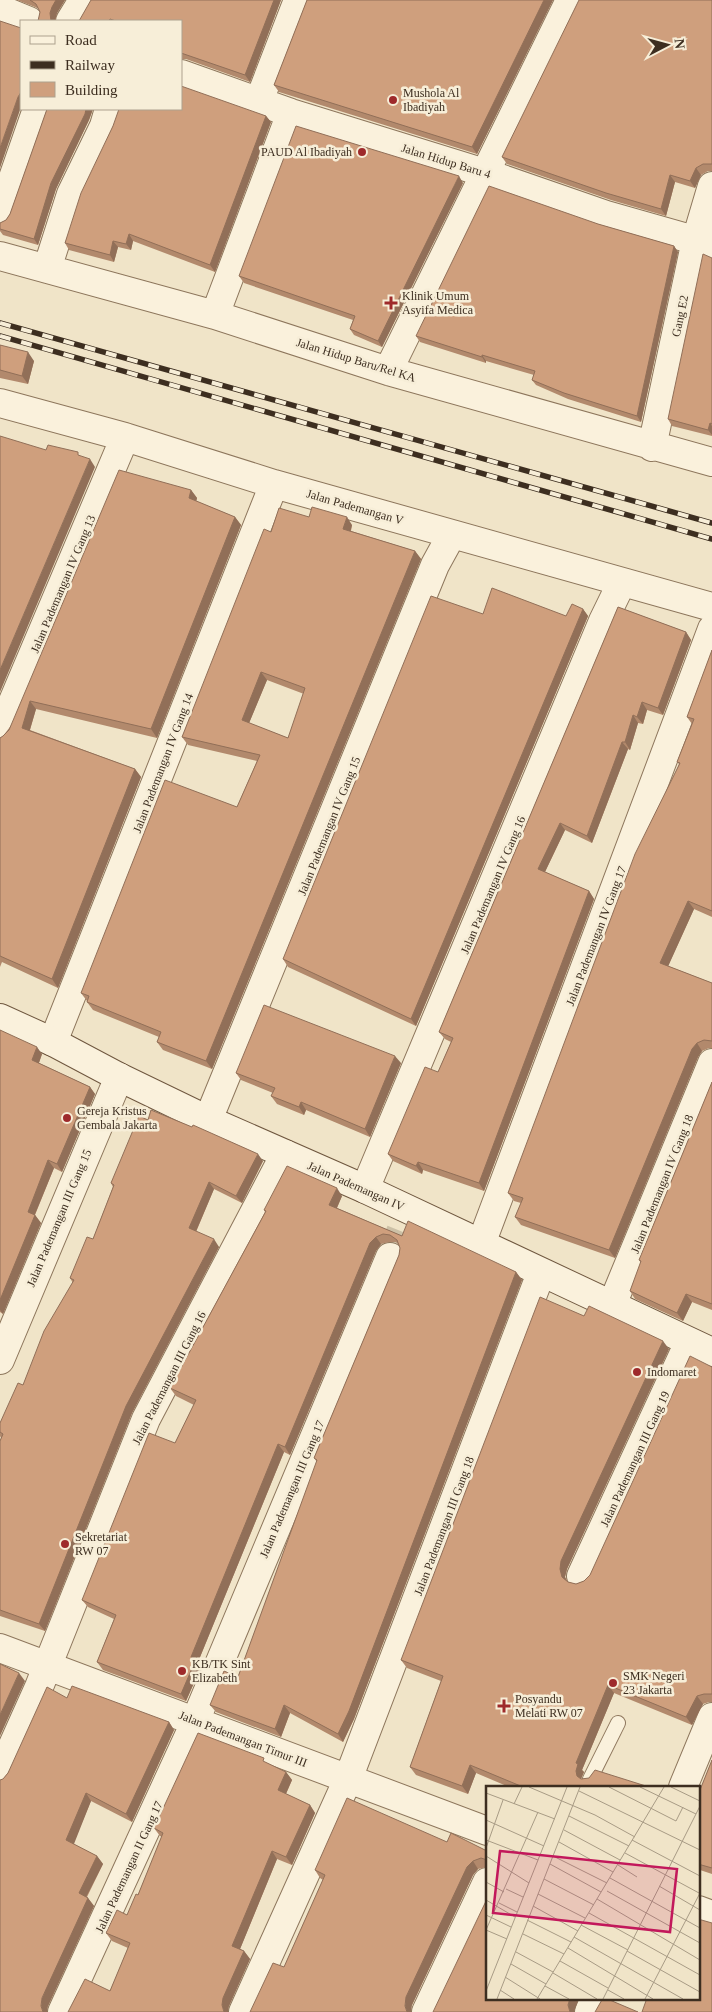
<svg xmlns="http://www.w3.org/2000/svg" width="712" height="2012" viewBox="0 0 712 2012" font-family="'Times New Roman',serif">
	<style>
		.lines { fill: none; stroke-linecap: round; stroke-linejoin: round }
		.street-tunnel { stroke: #ccc0a6; stroke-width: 28; stroke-dasharray: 28 14; stroke-linecap: butt }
		.lane-casing { stroke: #8d765c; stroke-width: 16 }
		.street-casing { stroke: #8d765c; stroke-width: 30 }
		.secondary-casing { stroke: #6f573f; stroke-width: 30 }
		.lane { stroke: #faf1dc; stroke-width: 14 }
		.street { stroke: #faf1dc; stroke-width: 28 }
		.secondary { stroke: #faf1dc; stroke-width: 28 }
		.rail-casing { stroke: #3d2e20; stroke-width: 5.5 }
		.rail { stroke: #f7eed8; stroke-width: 4; stroke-dasharray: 11; stroke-linecap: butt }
		.wall { fill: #b2896c; fill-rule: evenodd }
		.shaded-wall { fill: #916f58 }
		.building { fill: #cf9f7d; stroke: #916f58; fill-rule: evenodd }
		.poi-dot { fill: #9e2a2b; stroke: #f7eed8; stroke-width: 2 }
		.labels { text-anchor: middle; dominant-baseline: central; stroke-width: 5; stroke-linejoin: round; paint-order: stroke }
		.poi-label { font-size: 12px; fill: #3d2e20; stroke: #f7eed8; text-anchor: start }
		.street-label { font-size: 12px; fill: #3d2e20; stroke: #f7eed8 }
		.inset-road { fill: none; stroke: #a89b85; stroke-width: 1 }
		.view { fill: #c2185b; fill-opacity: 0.15; stroke: #c2185b; stroke-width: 2.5 }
		.inset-edge { fill: none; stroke: #3d2e20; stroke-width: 2.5 }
	</style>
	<rect width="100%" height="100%" fill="#f0e4c8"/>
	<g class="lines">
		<path class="street-tunnel" d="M390 1257 409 1210"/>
		<g class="lane-casing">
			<path id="lane" d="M590 1779 618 1723"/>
		</g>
		<g class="street-casing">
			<path id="street" d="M0 9 29 21
				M70 21 83 0
				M181 74 291 113 485 173 606 215 712 245
				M259 101 298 0
				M0 215 37 109
				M0 256 215 315 388 371 712 462
				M47 269 71 194 104 126 109 109
				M215 315 291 113
				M388 371 570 0
				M0 403 125 437 274 484 712 607
				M652 447 696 240 712 186
				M0 732 125 437
				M53 1042 274 484
				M208 1120 435 565 452 534
				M365 1189 603 621 622 582
				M481 1244 712 629
				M612 1305 712 1063
				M0 1360 119 1077
				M581 1576 689 1342
				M0 1648 487 1831
				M0 1774 39 1687 146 1419 285 1154
				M683 1787 712 1717
				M698 1910 712 1915
				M62 2012 191 1731 390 1257
				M243 2012 348 1779 541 1273
				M426 2012 487 1882
				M589 2012 595 1998"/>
		</g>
		<g class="secondary-casing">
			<path id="secondary" d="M0 1018 53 1042 119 1077 208 1120 365 1189 712 1352"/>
		</g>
		<use href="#lane" class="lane"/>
		<use href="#street" class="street"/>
		<use href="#secondary" class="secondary"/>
		<g class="rail-casing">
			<path id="rail" d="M0 323 712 523
				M0 336 712 539"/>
		</g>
		<use href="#rail" class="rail"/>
	</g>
	<path class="wall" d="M17 0H65L57 13 55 21H38L40 12 39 9 35 7Z
		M281 0 250 82 186 59H181V21H79Z
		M307 0H553L477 154 279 92 274 85Z
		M712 0V171H708L701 175 695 188 675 182 666 216 611 200 507 164 502 157Z
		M47 109H93L89 120 56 189 38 245 3 235 0 231V223L6 220 10 214Z
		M266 116 271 122 215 272 133 241 131 250 118 247 114 262 69 250 65 243 113 126Z
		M463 183 382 347 354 335 350 329 353 320 244 283 239 276Z
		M598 224 674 246 678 252 641 422 568 399 536 385 532 380 534 375 486 361V363L420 342 416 336Z
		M712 258V436L672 426 668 419Z
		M0 345 34 361 28 384 0 378Z
		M191 490 197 498 196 501 235 517 241 525 157 738 36 709 30 730 135 769 141 777 58 988 2 962 0 967V738L3 736Z
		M309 517 352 525 351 531 415 551 421 559 212 1069 163 1050 157 1042 159 1037 93 1010 87 1002V1001L81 993 237 807 257 761 188 745 182 737 271 532ZM267 680 304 694 288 738 249 723Z
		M618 607 686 632 691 640 663 715 647 710 643 724 638 723 630 750 628 749 592 843 565 830 545 872 589 891 594 899 484 1191 423 1170 422 1174 393 1161 388 1154 438 1072 451 1042 445 1039 439 1032Z
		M583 609 588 616 416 1026 288 967 283 959 483 614 566 616Z
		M712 650V917L694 909 668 966 712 983V1048H709L702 1051 698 1057 615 1258 521 1225 515 1217 521 1203 514 1201 508 1193 679 764 677 762 692 724 687 717Z
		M0 1030 42 1054 39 1063 90 1087 95 1094 62 1172 54 1168 35 1215 41 1223 3 1314 0 1312Z
		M401 1063 370 1137 306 1110 304 1115 277 1104 271 1096 273 1093 241 1080 236 1073Z
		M712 1082V1310L692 1302 683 1321 635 1299 630 1291 641 1263 639 1260Z
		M148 1120 263 1161 242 1203 214 1189 196 1232 219 1247 132 1413 45 1631 0 1616V1441L1 1438 0 1436V1423L23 1385 73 1283 70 1278 93 1239 113 1187 111 1183Z
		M342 1196 337 1208 402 1236 516 1272 522 1280 354 1719 343 1742 290 1713 281 1737 216 1712 210 1705 238 1677 317 1462 314 1458 399 1255 400 1248 399 1245 396 1242H389L381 1244 376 1251 290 1455 284 1452 198 1662 201 1667 186 1701 103 1670 97 1662 114 1619 88 1607 82 1600 175 1443 194 1405 176 1396 170 1388 265 1212 264 1210Z
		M584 1316 669 1349 567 1569 565 1577 567 1580 568 1582 576 1584 584 1581 590 1575 712 1367V1702H709L703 1704 692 1725 614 1693 582 1770 584 1772 581 1779 649 1787H509L476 1773 468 1794 416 1775 410 1767 441 1681 407 1668 401 1660Z
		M67 1698 169 1722 174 1730 132 1822 91 1801 73 1844 97 1856 103 1864 87 1897 94 1906 48 2006 3 1779Z
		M712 1760V1874L700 1870 698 1874V1795Z
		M268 1764 286 1772 292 1780 286 1794 310 1805 315 1813 292 1865 277 1859 240 1949 244 1951 250 1959 229 2006 110 1991 128 1948 112 1941 106 1933 127 1915 138 1895 162 1837 160 1836 154 1828Z
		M447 1842 487 1851V1867L478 1869 473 1875 412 2005 284 1967 323 1880 320 1878 315 1870Z"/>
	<path class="shaded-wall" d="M56 0H65L57 13 55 21H51L50 13 52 7Z
		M274 0H281L250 82 245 75Z
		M544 0H553L477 154 472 147Z
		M21 92V107L0 168V148L18 97Z
		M86 109H93L89 120 56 189 38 245 34 239 51 183Z
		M266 116 271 122 215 272 210 265Z
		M696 168 701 175 695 188 690 181Z
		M670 175 675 182 666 216 661 209Z
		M459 176 463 183 382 347 378 341Z
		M129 234 133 241 131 250 126 244Z
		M113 241 118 247 114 262 110 255Z
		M674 246 678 252 641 422 637 416Z
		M28 352 34 361 28 384 22 376Z
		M482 355 486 361V363L482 357Z
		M710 423 712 426V435L708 430Z
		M90 459 95 467 0 692V670Z
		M191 490 197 498 195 506 189 498Z
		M235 517 241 525 157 738 151 729Z
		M347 517 352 525 349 537 343 529Z
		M415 551 421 559 212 1069 206 1061Z
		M583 609 588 616 416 1026 411 1019Z
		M686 632 691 640 663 715 658 708Z
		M261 672 267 680 247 728 242 720Z
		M30 701 36 709 28 736 22 728Z
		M642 702 647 710 643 724 637 717Z
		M633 715 638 723 630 750 625 742Z
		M622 742 628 749 592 843 587 836Z
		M135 769 141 777 58 988 52 979Z
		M560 823 565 830 543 876 538 869Z
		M589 891 594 899 484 1191 479 1183Z
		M688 901 694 909 666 971 660 963Z
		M697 1043 702 1051 698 1057 615 1258 609 1250 692 1049Z
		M37 1047 42 1054 37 1068 32 1060Z
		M395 1056 401 1063 370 1137 365 1129Z
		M90 1087 95 1094 62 1172 57 1164Z
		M301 1102 306 1110 304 1115 299 1107Z
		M258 1154 263 1161 242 1203 236 1196Z
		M48 1160 54 1168 33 1219 28 1212Z
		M418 1162 423 1170 422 1174 416 1166Z
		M209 1182 214 1189 194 1236 189 1228Z
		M337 1188 342 1196 335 1212 329 1205Z
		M35 1215 41 1223 3 1314 0 1310V1300Z
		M376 1237 381 1244 376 1251 290 1455 285 1447 370 1243Z
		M214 1239 219 1247 132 1413 45 1631 39 1624 126 1406Z
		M516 1272 522 1280 354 1719 343 1742 338 1734Z
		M686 1294 692 1302 683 1321 677 1313Z
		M663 1341 669 1349 567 1569 565 1577 568 1585 562 1577 560 1569 561 1561Z
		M278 1444 284 1452 198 1662 201 1667 186 1701 181 1694 191 1657Z
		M19 1673 25 1681 0 1736V1715Z
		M608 1685 614 1693 582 1770 584 1772 581 1779 577 1776 576 1771V1763Z
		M697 1696 703 1704 692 1725 686 1717Z
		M284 1705 290 1713 281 1737 275 1729Z
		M169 1722 174 1730 132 1822 126 1814Z
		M470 1765 476 1773 468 1794 462 1786Z
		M286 1772 292 1780 284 1798 278 1790Z
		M86 1793 91 1801 72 1849 66 1840Z
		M310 1805 315 1813 292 1865 286 1857Z
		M272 1851 277 1859 238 1954 232 1946Z
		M97 1856 103 1864 84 1901 79 1893Z
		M473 1861 478 1869 473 1875 412 2005 411 2012H407L405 2006 406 1997 467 1867Z
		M88 1898 94 1906 48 2006 47 2012H43L41 2006 42 1998Z
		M244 1951 250 1959 229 2006 228 2012H224L222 2005 223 1998Z
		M570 1998H579L574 2012H570L568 2005Z"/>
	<path class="building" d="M30 0H56L52 7 50 13 51 21H38L40 12 36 4Z
		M91 0H274L245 75 181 53V21H116L110 19 109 21H79Z
		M307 0H544L472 147 274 85Z
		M579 0H712V164H703L696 168 690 181 670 175 661 209 606 193 502 157Z
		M0 21 21 28V92L18 97 0 148Z
		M181 86 266 116 210 265 129 234 126 244 113 241 110 255 65 243 81 193 113 126 119 109H181Z
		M47 109H86L85 114 51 183 34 239 0 229V223L6 220 10 214Z
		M296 126 459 176 378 341 350 329 355 316 239 276Z
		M489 186 598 224 674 246 637 416 564 393 532 380 535 371 482 355V357L416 336Z
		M703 254 712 258V424L710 423 708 430 668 419Z
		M0 345 28 352 22 376 0 370Z
		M0 436 46 450 48 445 78 452V455L90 459 0 670Z
		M119 470 191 490 189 498 235 517 151 729 30 701 22 728 135 769 52 979 0 956V738L3 736 9 730Z
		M312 507 347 517 343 529 415 551 206 1061 157 1042 161 1032 87 1002 89 996 81 993 165 780 237 807 260 755 182 737 264 529 271 532 279 508 309 517ZM261 672 305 688 288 738 242 720Z
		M492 588 566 616 572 604 583 609 411 1019 283 959 431 596 483 614Z
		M618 607 686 632 658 708 642 702 637 717 633 715 625 742H622L587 836 560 823 538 869 589 891 479 1183 418 1162 416 1166 388 1154 425 1067 438 1072 453 1038 439 1032Z
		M712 650V911L688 901 660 963 712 983V1041L704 1040 697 1043 692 1049 609 1250 515 1217 523 1198 508 1193 635 854 680 763 677 762 694 719 687 717Z
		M264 1005 395 1056 365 1129 301 1102 299 1107 271 1096 275 1088 236 1073Z
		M0 1030 37 1047 32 1060 90 1087 57 1164 48 1160 28 1212 35 1215 0 1300Z
		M712 1082V1304L686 1294 677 1313 630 1291 641 1261 639 1260Z
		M151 1110 192 1127 193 1125 258 1154 236 1196 209 1182 189 1228 214 1239 126 1406 39 1624 0 1610V1441L3 1434 0 1432V1423L18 1383 23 1385 44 1331 74 1280 70 1278 87 1237 93 1239 114 1185 111 1183 139 1116 148 1120Z
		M287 1166 337 1188 329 1205 402 1236 408 1221 516 1272 349 1711 338 1734 284 1705 275 1729 210 1705 224 1671 238 1677 317 1460 314 1458 399 1255 400 1248 397 1240 390 1235 383 1234 376 1237 370 1243 285 1447 278 1444 191 1657 196 1659 181 1694 97 1662 116 1615 82 1600 149 1433 175 1443 196 1400 170 1388 266 1211 264 1210Z
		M540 1297 584 1316 589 1306 663 1341 561 1561 560 1569 562 1577 568 1582 576 1584 584 1581 590 1575 690 1356 712 1367V1694H704L697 1696 686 1717 608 1685 576 1763 578 1764 576 1771 577 1776 581 1779 589 1778 595 1770 649 1787H523L470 1765 462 1786 410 1767 443 1676 401 1660Z
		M0 1664 19 1673 0 1715Z
		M72 1686 169 1722 126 1814 86 1793 66 1840 97 1856 79 1893 88 1898 42 1998 41 2006 43 2012H0V1780L3 1779 8 1773 47 1687 67 1698Z
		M198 1733 264 1758 263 1761 286 1772 278 1790 310 1805 286 1857 272 1851 232 1946 244 1951 223 1998 222 2005 224 2012H68L85 1979 110 1991 130 1943 106 1933 117 1910 127 1915 136 1894 138 1895 163 1833 154 1828Z
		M712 1760V1868L698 1864V1795Z
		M347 1798 447 1842 451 1833 487 1851V1860L481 1858 473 1861 467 1867 406 1997 405 2006 407 2012H250L273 1963 284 1967 325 1875 315 1870Z
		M487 1899V1998H570L568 2005 570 2012H433Z
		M698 1919 712 1923V2012H642L647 1998H698Z
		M603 1998H605L638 2012H595Z"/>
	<g class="poi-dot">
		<circle cx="393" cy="100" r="5"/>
		<circle cx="362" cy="152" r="5"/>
		<path d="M388.5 295.5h5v5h5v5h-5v5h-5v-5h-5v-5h5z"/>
		<circle cx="67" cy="1118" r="5"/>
		<circle cx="637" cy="1372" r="5"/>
		<circle cx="65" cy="1544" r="5"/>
		<circle cx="182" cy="1671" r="5"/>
		<circle cx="613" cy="1683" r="5"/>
		<path d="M501.5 1698.5h5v5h5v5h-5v5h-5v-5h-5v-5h5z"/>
	</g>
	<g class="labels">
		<g class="poi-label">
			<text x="403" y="93">Mushola Al<tspan x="403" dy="14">Ibadiyah</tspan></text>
			<text x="352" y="152" text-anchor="end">PAUD Al Ibadiyah</text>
			<text x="402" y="296">Klinik Umum<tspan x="402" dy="14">Asyifa Medica</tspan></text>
			<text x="77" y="1111">Gereja Kristus<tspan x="77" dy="14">Gembala Jakarta</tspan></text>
			<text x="647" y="1372">Indomaret</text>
			<text x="75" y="1537">Sekretariat<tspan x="75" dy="14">RW 07</tspan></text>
			<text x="192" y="1664">KB/TK Sint<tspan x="192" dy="14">Elizabeth</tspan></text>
			<text x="623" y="1676">SMK Negeri<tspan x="623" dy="14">23 Jakarta</tspan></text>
			<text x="515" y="1699">Posyandu<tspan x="515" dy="14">Melati RW 07</tspan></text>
		</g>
		<g class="street-label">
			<text transform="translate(446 161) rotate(17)">Jalan Hidup Baru 4</text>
			<text transform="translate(680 316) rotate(-78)">Gang E2</text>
			<text transform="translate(356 360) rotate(17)">Jalan Hidup Baru/Rel KA</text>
			<text transform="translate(355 507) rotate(16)">Jalan Pademangan V</text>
			<text transform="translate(63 584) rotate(-67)">Jalan Pademangan IV Gang 13</text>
			<text transform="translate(163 763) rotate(-69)">Jalan Pademangan IV Gang 14</text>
			<text transform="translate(329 826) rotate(-68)">Jalan Pademangan IV Gang 15</text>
			<text transform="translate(493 885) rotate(-67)">Jalan Pademangan IV Gang 16</text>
			<text transform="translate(596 936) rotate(-69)">Jalan Pademangan IV Gang 17</text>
			<text transform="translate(662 1184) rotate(-68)">Jalan Pademangan IV Gang 18</text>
			<text transform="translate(356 1186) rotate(24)">Jalan Pademangan IV</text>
			<text transform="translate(59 1218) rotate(-67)">Jalan Pademangan III Gang 15</text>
			<text transform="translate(169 1378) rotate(-63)">Jalan Pademangan III Gang 16</text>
			<text transform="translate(635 1459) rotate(-65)">Jalan Pademangan III Gang 19</text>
			<text transform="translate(292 1489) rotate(-67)">Jalan Pademangan III Gang 17</text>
			<text transform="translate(444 1526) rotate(-69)">Jalan Pademangan III Gang 18</text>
			<text transform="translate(243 1739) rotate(21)">Jalan Pademangan Timur III</text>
			<text transform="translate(129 1867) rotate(-65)">Jalan Pademangan II Gang 17</text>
		</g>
	</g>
	<g transform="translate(486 1786)">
		<rect width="214" height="214" fill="#f0e4c8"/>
		<path class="inset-road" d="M43 1 109 29 149 51M123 1 190 35 197 21M154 1 210 28M185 1 214 15M93 5 214 64M0 7 69 33M28 18 36 1M83 30 143 60M0 34 58 60M78 44 134 74M0 54 52 74M146 54 214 90M73 56 127 86M0 62 17 14M139 67 213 107M0 70 43 97M67 70 121 97M64 78 115 106M132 79 151 91M124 92 214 142M58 93 108 119M0 96 18 106M173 100 214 124M20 103 37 111M121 105 214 157M52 108 99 132M111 113 214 174M0 114 29 131M13 117 31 126M47 120 92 145M103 127 214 189M0 129 25 141M41 134 85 156M95 139 142 164M0 144 52 26M0 144 21 153M37 148 78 168M88 151 197 213M82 162 167 213M141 165 214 206M30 166 67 186M74 175 122 202M25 178 60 198M67 187 111 213M19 191 54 213M59 200 83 213M14 204 28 213M122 204 138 213M0 205 81 1M11 213 94 1M51 213 178 1M117 213 214 20M159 213 214 107"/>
		<path class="view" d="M14 65 191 83 184 146 7 127Z"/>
		<rect width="214" height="214" class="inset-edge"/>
	</g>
	<rect x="20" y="20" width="162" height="90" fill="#f7eed8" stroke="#ada18e"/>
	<rect x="30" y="36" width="25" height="8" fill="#faf1dc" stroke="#ada18e"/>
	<text x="65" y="45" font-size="15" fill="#3d2e20">Road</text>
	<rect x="30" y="61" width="25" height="8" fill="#3d2e20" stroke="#ada18e"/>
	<text x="65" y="70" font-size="15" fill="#3d2e20">Railway</text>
	<rect x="30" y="82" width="25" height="15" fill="#cf9f7d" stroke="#ada18e"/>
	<text x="65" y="95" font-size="15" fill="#3d2e20">Building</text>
	<g transform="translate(667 45) rotate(84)" stroke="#f7eed8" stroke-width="4" paint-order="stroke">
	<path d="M0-4L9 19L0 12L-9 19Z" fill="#3d2e20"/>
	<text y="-8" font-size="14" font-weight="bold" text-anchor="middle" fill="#3d2e20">N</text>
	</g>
</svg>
